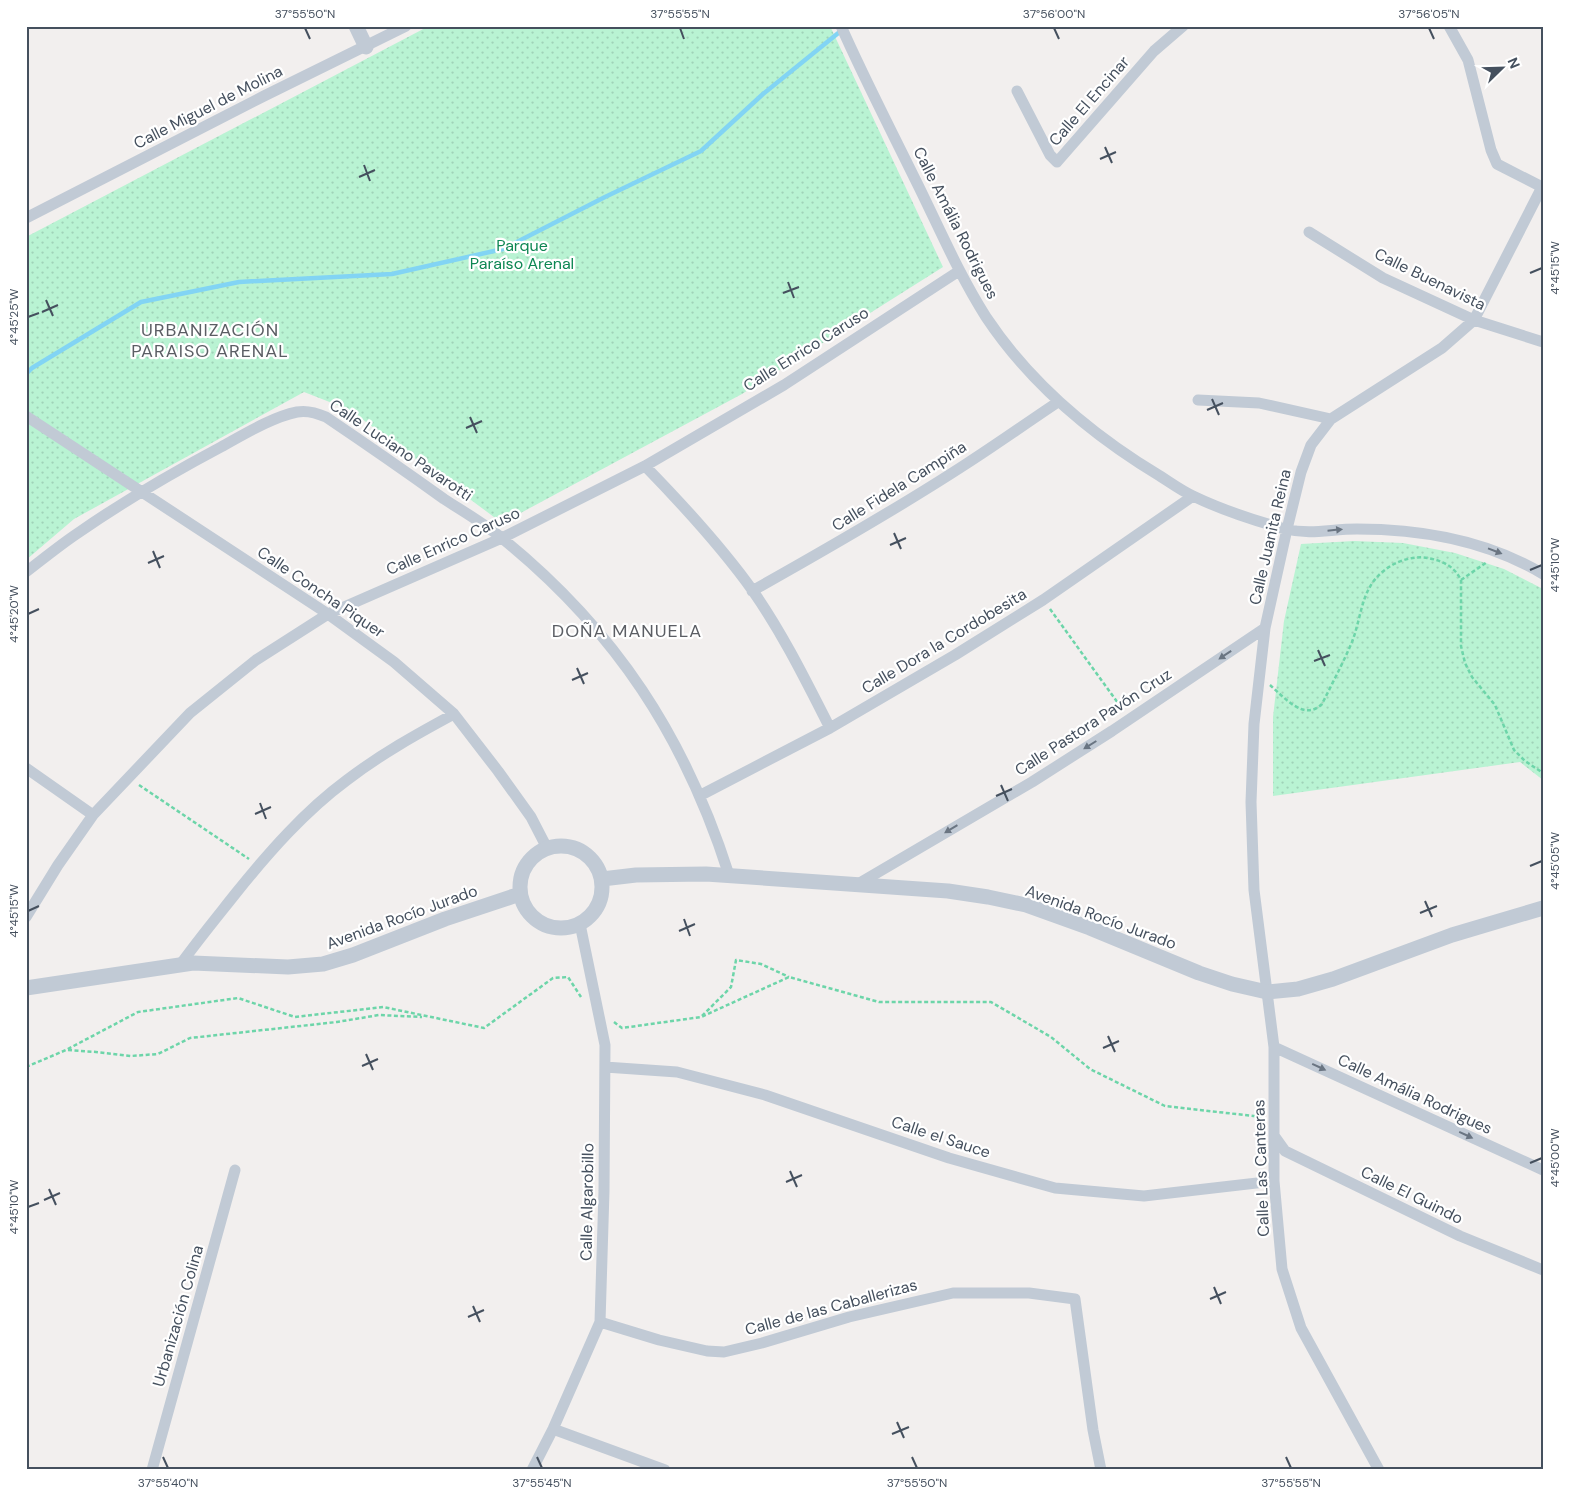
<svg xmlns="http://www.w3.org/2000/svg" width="1569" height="1496" viewBox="0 0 1569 1496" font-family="'DM Sans',sans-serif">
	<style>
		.green { fill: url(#green-dots) }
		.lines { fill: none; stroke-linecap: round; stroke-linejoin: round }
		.stream { stroke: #82d4f4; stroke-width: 4.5 }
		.path { stroke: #6dd5a9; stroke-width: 2.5; stroke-dasharray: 4 2.5; stroke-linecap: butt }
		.minor { stroke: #c1cad5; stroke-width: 11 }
		.tertiary { stroke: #c1cad5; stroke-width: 15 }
		.oneway { fill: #6a7582 }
		.ticks { fill: none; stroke: #45505e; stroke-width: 2 }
		.labels { text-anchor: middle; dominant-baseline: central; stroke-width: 4.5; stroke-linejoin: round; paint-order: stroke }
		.street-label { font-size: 16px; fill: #45505e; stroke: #fff }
		.park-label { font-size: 16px; fill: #0e8753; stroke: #fff }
		.neighbourhood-label { font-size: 18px; letter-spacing: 1px; fill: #5b5e64; stroke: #fff }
		.neatline { fill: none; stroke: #45505e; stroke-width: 2 }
		.ticks-label { font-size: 12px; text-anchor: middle; fill: #45505e }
	</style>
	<defs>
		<pattern id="green-dots" width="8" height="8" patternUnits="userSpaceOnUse" patternTransform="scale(1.25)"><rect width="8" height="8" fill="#b9f3d3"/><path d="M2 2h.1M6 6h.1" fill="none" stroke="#a0d2b8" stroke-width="1.8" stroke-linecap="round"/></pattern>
	</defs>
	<rect width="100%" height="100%" fill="#f2efee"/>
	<path class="green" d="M429 26H830L943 267 742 394 502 523 350 410 304 392 74 519 26 560V237Z
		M1354 541 1403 543 1455 553 1504 569 1543 589V780L1520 762 1273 796V717L1284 621 1301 544Z"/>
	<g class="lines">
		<path class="stream" d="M26 374 32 368 141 302 239 282 392 274 503 249 605 197 701 151 763 94 842 30"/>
		<path class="path" d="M1461 580 1487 562
			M1050 609 1123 710
			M1270 685C1284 697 1304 722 1322 704 1332 684 1343 663 1352 642 1364 610 1360 583 1394 564 1404 559 1417 556 1428 558 1443 561 1454 566 1461 580V646L1465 663 1472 677 1495 705 1514 750 1525 761 1543 773
			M139 785 249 859
			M702 1016 731 987 736 960 761 964 789 977
			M614 1022 622 1028 701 1017 789 977 879 1002H991L1051 1037 1090 1069 1165 1106 1262 1117
			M68 1050 96 1052 131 1056 158 1054 190 1038 337 1022 379 1015 422 1017
			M26 1067 66 1050 138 1012 238 998 295 1017 383 1007 484 1028 553 978 568 977 581 997"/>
		<path class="minor" d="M841 26C864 78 890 128 915 179 938 225 958 273 986 317 1030 383 1092 435 1160 476 1171 483 1182 491 1193 496 1220 509 1256 521 1285 529 1312 535 1330 529 1357 529 1422 529 1486 540 1543 574
			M1017 91 1050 155 1057 162 1154 51 1183 26
			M26 218 264 96 406 26
			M1309 232 1383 278 1474 320 1543 342
			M1198 400 1259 403 1331 419
			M26 416 328 614 394 662 454 714 498 771 531 817 547 848
			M645 466C684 506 721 546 753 591 783 634 806 681 830 728
			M26 572C43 559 60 545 78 533 124 501 172 473 221 447 243 435 272 417 297 412 307 410 317 413 326 417 366 444 405 471 444 499 464 512 485 524 503 539 616 631 685 737 729 875
			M752 591C825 550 897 509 966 464 997 444 1028 422 1058 402
			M26 768 93 815
			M701 795 830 728 955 655 1043 600 1193 496
			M858 884 1032 782 1112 731 1265 628
			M26 917 58 865 93 815 190 713 256 660 328 614 502 538 645 466 784 385 959 271
			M180 965C198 940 217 917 236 893 269 852 305 811 347 780 381 754 417 734 454 714
			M1274 1047 1543 1170
			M605 1067 677 1072 765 1095 949 1158 1055 1188 1144 1196 1274 1181
			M1275 1137 1285 1151 1460 1236 1543 1270
			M600 1322 659 1340 707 1351 724 1352 762 1343 849 1317 953 1293H1029L1075 1299 1093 1430 1101 1470
			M553 1429 665 1470
			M152 1470 235 1170
			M532 1470 553 1429 600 1322 604 1191 605 1045 580 924
			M1379 1470 1301 1328 1282 1269 1274 1181V1047L1254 890 1251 802 1254 724 1265 628 1287 529 1301 472 1311 445 1331 419 1442 348 1474 320 1542 187 1497 164 1491 150 1468 60 1449 26"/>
		<path class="tertiary" d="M356 26 366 47
			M520 887a41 41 0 1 1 82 0a41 41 0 1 1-82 0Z
			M602 879 636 875 706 874 948 891 988 897 1026 905 1090 928 1199 973 1232 984 1267 992 1298 989 1333 979 1452 935 1543 908
			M26 988 193 963 288 967 323 964 353 955 445 919 520 894"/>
	</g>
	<defs><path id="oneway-solid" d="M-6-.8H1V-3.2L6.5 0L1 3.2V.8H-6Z" transform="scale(1.25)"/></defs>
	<g class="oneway">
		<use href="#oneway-solid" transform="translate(1335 530) rotate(-6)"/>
		<use href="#oneway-solid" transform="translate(1495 551) rotate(21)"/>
		<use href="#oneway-solid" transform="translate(1225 655) rotate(146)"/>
		<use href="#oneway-solid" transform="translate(1090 745) rotate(148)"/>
		<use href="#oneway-solid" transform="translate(951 829) rotate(149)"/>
		<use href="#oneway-solid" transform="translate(1319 1067) rotate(25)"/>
		<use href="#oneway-solid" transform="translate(1466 1135) rotate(25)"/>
	</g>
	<path class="ticks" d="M305 28 310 39M680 28 684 39M1054 28 1059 39M1429 28 1434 39M1105 147 1112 163M1100 159 1116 152M364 165 370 181M359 177 375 170M1530 273 1542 268M788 282 794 298M783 293 799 287M46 300 53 316M42 312 58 305M28 317 39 313M1212 399 1219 415M1207 410 1223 403M470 417 477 433M466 428 482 421M894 533 901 549M890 545 906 538M153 551 160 568M148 563 164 556M1530 570 1542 565M28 614 39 609M1318 650 1325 666M1314 661 1330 655M577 668 584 684M572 680 588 673M1001 785 1008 801M996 796 1012 789M260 803 266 819M255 814 271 807M1530 866 1542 861M1425 901 1432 917M28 911 39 906M1420 913 1437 906M684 919 690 936M679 931 695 924M1108 1036 1115 1052M1103 1048 1119 1041M366 1054 373 1070M362 1066 378 1059M1530 1163 1542 1158M790 1171 797 1187M786 1182 802 1175M49 1189 56 1205M44 1200 60 1193M28 1207 39 1203M1214 1287 1221 1304M1210 1299 1226 1292M473 1306 480 1322M468 1317 484 1310M897 1422 904 1438M892 1434 909 1427M163 1457 168 1468M537 1457 542 1468M912 1457 917 1468M1286 1457 1291 1468"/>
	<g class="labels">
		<g class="street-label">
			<text transform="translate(1089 101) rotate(-49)">Calle El Encinar</text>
			<text transform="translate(208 107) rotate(-27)">Calle Miguel de Molina</text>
			<text transform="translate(956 223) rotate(63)">Calle Amália Rodrigues</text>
			<text transform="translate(1430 279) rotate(26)">Calle Buenavista</text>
			<text transform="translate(806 349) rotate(-32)">Calle Enrico Caruso</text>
			<text transform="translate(401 450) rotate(34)">Calle Luciano Pavarotti</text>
			<text transform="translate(899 486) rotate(-32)">Calle Fidela Campiña</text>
			<text transform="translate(1270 537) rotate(-77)">Calle Juanita Reina</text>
			<text transform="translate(453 541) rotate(-24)">Calle Enrico Caruso</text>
			<text transform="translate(321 592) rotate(34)">Calle Concha Piquer</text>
			<text transform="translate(944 641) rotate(-31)">Calle Dora la Cordobesita</text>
			<text transform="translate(1093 722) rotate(-33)">Calle Pastora Pavón Cruz</text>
			<text transform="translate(402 917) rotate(-20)">Avenida Rocío Jurado</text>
			<text transform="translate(1101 917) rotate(20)">Avenida Rocío Jurado</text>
			<text transform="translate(1415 1094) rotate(25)">Calle Amália Rodrigues</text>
			<text transform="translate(941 1137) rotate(18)">Calle el Sauce</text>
			<text transform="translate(1261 1168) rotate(-92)">Calle Las Canteras</text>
			<text transform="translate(1412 1195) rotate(26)">Calle El Guindo</text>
			<text transform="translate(587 1202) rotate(-89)">Calle Algarobillo</text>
			<text transform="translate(831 1307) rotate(-15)">Calle de las Caballerizas</text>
			<text transform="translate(178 1316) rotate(-74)">Urbanización Colina</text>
		</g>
		<g class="park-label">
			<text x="522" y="245">Parque<tspan x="522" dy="18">Paraíso Arenal</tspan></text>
		</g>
		<g class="neighbourhood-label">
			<text x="210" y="330">URBANIZACIÓN<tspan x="210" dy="21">PARAISO ARENAL</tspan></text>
			<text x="627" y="631">DOÑA MANUELA</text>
		</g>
	</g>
	<rect width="1569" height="1496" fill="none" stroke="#ffffff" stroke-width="55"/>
	<g transform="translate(1502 68) rotate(67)" stroke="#ffffff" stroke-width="4" paint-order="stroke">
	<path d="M0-4L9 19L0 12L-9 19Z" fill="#45505e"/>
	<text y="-8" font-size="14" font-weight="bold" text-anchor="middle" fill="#45505e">N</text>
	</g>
	<rect x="28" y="28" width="1514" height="1440" class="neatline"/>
	<g class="ticks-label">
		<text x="305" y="18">37°55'50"N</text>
		<text x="680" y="18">37°55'55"N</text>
		<text x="1054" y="18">37°56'00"N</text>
		<text x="1429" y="18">37°56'05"N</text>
		<text transform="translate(1555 268) rotate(-90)" y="4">4°45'15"W</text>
		<text transform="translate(14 317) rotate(-90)" y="4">4°45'25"W</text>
		<text transform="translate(1555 565) rotate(-90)" y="4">4°45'10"W</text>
		<text transform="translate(14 614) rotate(-90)" y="4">4°45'20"W</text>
		<text transform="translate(1555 861) rotate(-90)" y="4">4°45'05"W</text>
		<text transform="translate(14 911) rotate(-90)" y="4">4°45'15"W</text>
		<text transform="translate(1555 1158) rotate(-90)" y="4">4°45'00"W</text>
		<text transform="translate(14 1207) rotate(-90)" y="4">4°45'10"W</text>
		<text x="168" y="1487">37°55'40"N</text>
		<text x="542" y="1487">37°55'45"N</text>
		<text x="917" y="1487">37°55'50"N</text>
		<text x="1291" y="1487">37°55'55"N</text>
	</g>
</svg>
